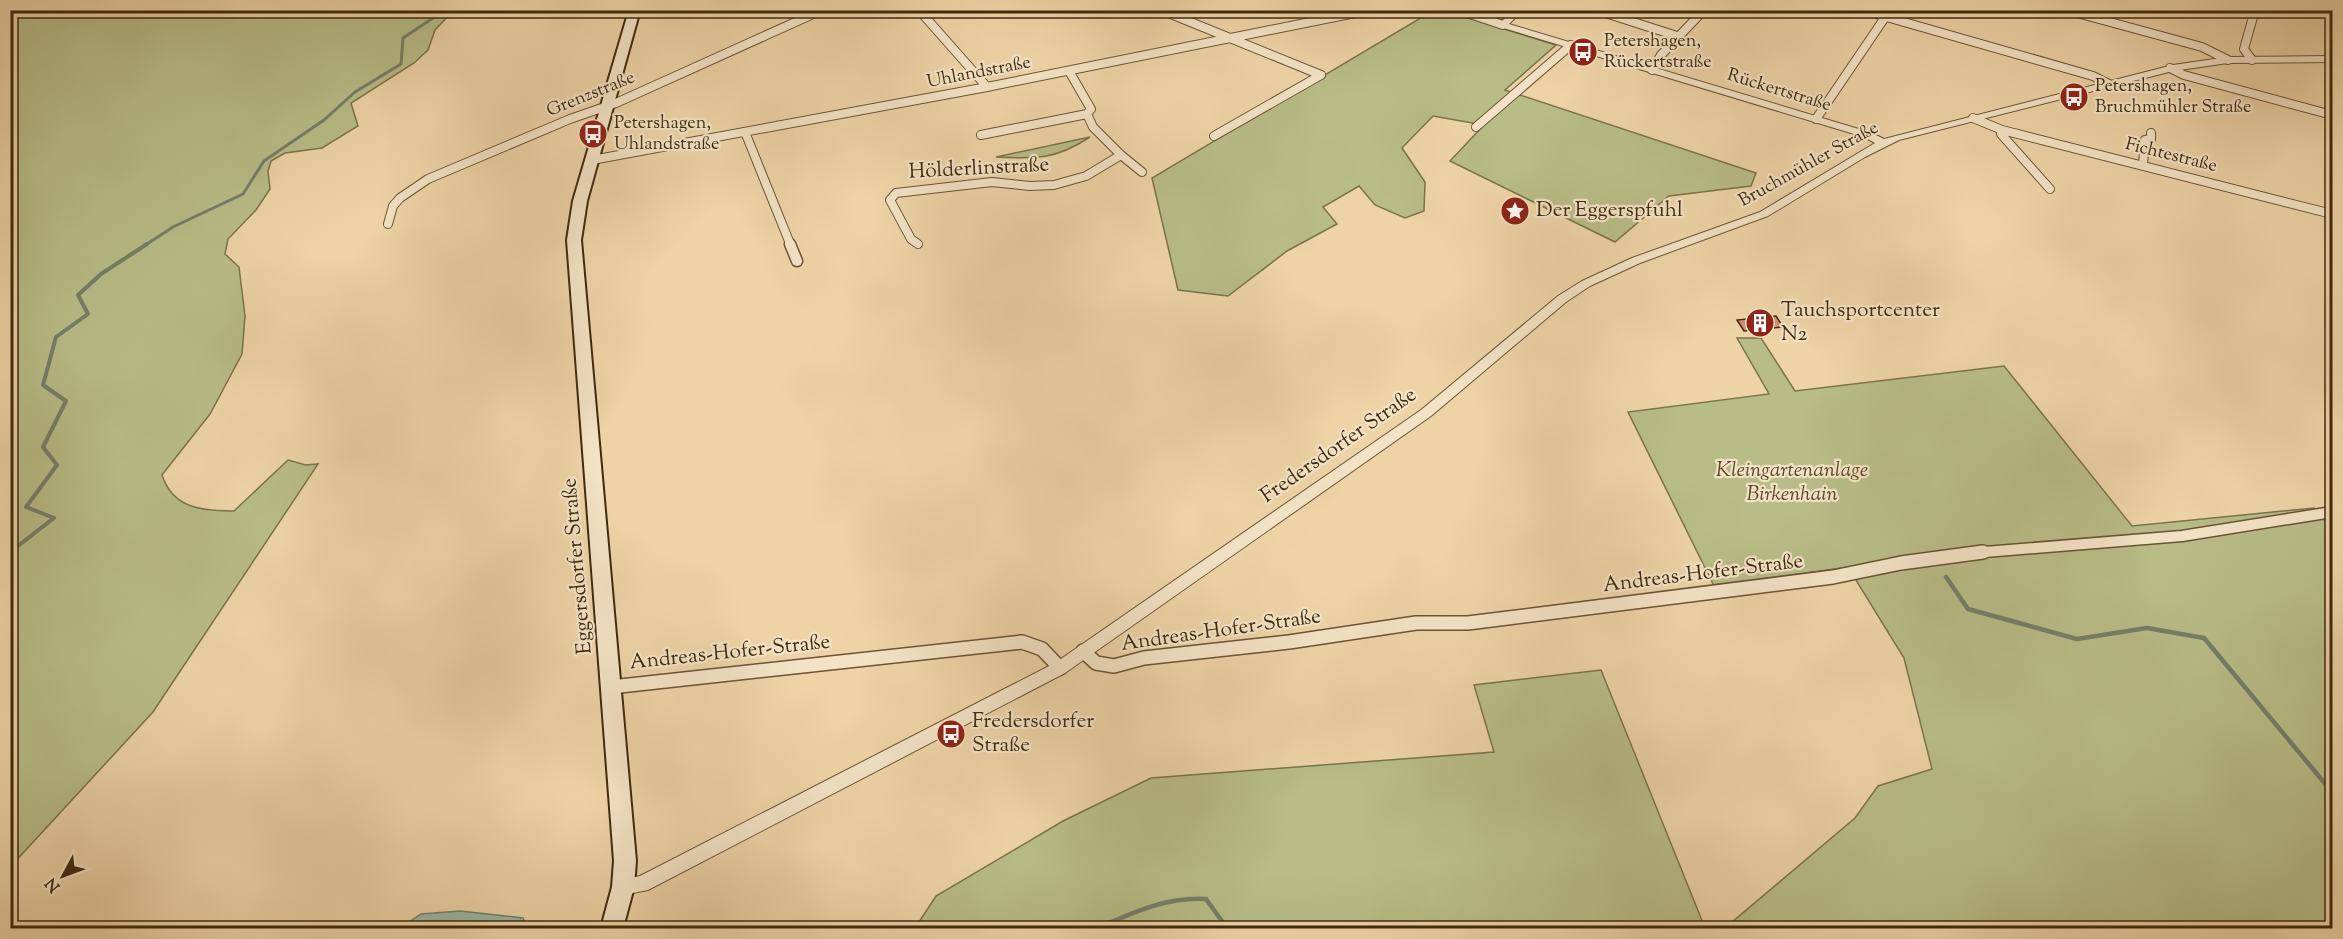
<svg xmlns="http://www.w3.org/2000/svg" width="2343" height="939" viewBox="0 0 2343 939" font-family="'Sorts Mill Goudy',serif">
	<style>
		.green { fill: #b8bc87; stroke: #7c734b; stroke-width: 1.5 }
		.water { fill: #99b8a7; stroke: #757f6a; stroke-width: 1.5 }
		.lines { fill: none; stroke-linecap: round; stroke-linejoin: round }
		.stream-far2 { stroke: #757f6a; stroke-width: 3 }
		.stream-far1 { stroke: #757f6a; stroke-width: 4 }
		.stream { stroke: #757f6a; stroke-width: 4.5 }
		.building { fill: #d28f78; stroke: #3f2a0f; stroke-width: 1.5 }
		.minor-far2-casing { stroke: #6a5435; stroke-width: 10 }
		.minor-far1-casing { stroke: #6a5435; stroke-width: 13 }
		.minor-casing { stroke: #6a5435; stroke-width: 16 }
		.tertiary-casing { stroke: #6a5435; stroke-width: 2 }
		.secondary-casing { stroke: #3f2a0f; stroke-width: 4 }
		.minor-far2 { stroke: #f3e2c5; stroke-width: 8 }
		.minor-far1 { stroke: #f3e2c5; stroke-width: 10 }
		.minor { stroke: #f3e2c5; stroke-width: 13 }
		.tertiary { fill: #f3e2c5; fill-rule: evenodd }
		.secondary { fill: #f3e2c5; fill-rule: evenodd }
		.labels { text-anchor: middle; dominant-baseline: central; stroke-width: 4.5; stroke-linejoin: round; paint-order: stroke }
		.far-poi-label { font-size: 18px; fill: #3f2a0f; stroke: #f3e2c5; text-anchor: start }
		.far-street-label { font-size: 18px; fill: #3f2a0f; stroke: #f3e2c5 }
		.street-label { font-size: 21px; fill: #3f2a0f; stroke: #f3e2c5 }
		.poi-label { font-size: 21px; fill: #3f2a0f; stroke: #f3e2c5; text-anchor: start }
		.park-label { font-size: 21px; font-style: italic; fill: #574727; stroke: #f3e2c5 }
	</style>
	<rect width="100%" height="100%" fill="#edd3a6"/>
	<filter id="stains"><feTurbulence type="fractalNoise" baseFrequency=".00333" numOctaves="4"/><feColorMatrix values="0 0 0 0 .2 0 0 0 0 .09 0 0 0 0 .02 0 0 0 .5 -.17"/></filter>
	<radialGradient id="worn" r=".72"><stop offset=".6" stop-color="#630" stop-opacity="0"/><stop offset="1" stop-color="#630" stop-opacity=".3"/></radialGradient>
	<path class="green" d="M11 10 453 11 435 30 428 50 414 63 351 103 358 126 322 148 285 153 271 161 268 171 270 189 256 210 228 239 225 254 239 267 245 316 242 354 210 414 162 475C173 509 203 511 234 511L288 460 306 465 318 464 153 712 11 866Z
		M1434 10 1446 11 1556 45 1505 90 1756 173 1751 186 1669 196 1615 242 1450 161 1484 125 1433 116 1402 148 1425 182 1424 211 1405 218 1375 205 1359 186 1323 207 1337 224 1287 251 1228 296 1178 290 1152 178Z
		M1090 137C1055 160 1036 159 996 157Z
		M1737 338H1761L1795 391 2004 366 2132 526 2314 508 2332 529V928H1725L1855 818 1878 786 1932 769 1904 658 1848 567 1714 586 1628 412 1769 394Z
		M1601 670 1705 928H915L936 896 1063 821 1151 778 1494 752 1474 685Z"/>
	<path class="water" d="M460 911 523 918 527 928H400L421 914Z"/>
	<g class="lines">
		<path class="stream-far2" d="M144 246 173 227 243 194 264 161 324 120 355 92 401 64 403 38 445 10"/>
		<path class="stream-far1" d="M10 552 54 518 26 507 57 465 43 447 66 401 43 385 56 337 88 314 78 295 101 274 147 244"/>
		<path class="stream" d="M1946 577 1968 609 2077 639 2147 628 2204 638 2332 792
			M1098 928C1134 912 1166 897 1206 899L1227 928"/>
	</g>
	<path class="building" d="M1776 316 1783 327 1744 331 1737 320Z"/>
	<g class="lines">
		<g class="minor-far2-casing">
			<path id="minor-far2" d="M919 10 987 87
				M1161 10 1321 75 1214 136
				M1458 10 1503 25
				M1596 10 1680 37
				M1862 10 2093 76 2109 84
				M2066 10 2202 47 2228 60
				M2252 60 2244 49 2255 10
				M2170 68 2184 75 2332 115
				M1652 70 1661 55 1704 10
				M1973 118 2002 130 2332 214
				M1816 119 1890 10
				M1476 127 1571 45
				M2002 130 2001 134 2050 189
				M745 132 791 246
				M981 135 1087 114
				M1121 155 1142 172
				M592 160 987 87 1370 10
				M2143 165 2145 140 2151 139V133
				M388 224 393 206 400 198 428 179 570 119 616 103 822 10
				M918 244 911 239 890 200 896 193 992 182 1030 186 1054 185 1086 176 1121 155 1093 127 1087 114 1091 109 1069 71"/>
		</g>
		<g class="minor-far1-casing">
			<path id="minor-far1" d="M790 244 797 261
				M1972 553 2182 536 2332 512"/>
		</g>
		<g class="minor-casing">
			<path id="minor" d="M1083 651 1096 663 1114 666 1144 658 1289 642 1416 623H1468L1833 577 1901 563 1983 552
				M611 687 1022 642 1042 649 1060 668"/>
		</g>
		<g class="tertiary-casing">
			<path id="tertiary" d="M1513 10H1523L1509 24 1872 133 1884 139 2173 65 2228 57 2332 56V62L2228 63 2173 71 1899 140 1865 157 1768 216 1640 263 1590 286 1566 302 1431 416 1065 673 648 890 623 895 617 893 614 887 617 881 640 876 1055 663 1421 410 1558 296 1582 281 1632 258 1760 212 1875 143 1864 137 1500 27V23Z"/>
		</g>
		<g class="secondary-casing">
			<path id="secondary" d="M629 10H640L587 201 581 240 636 861 634 887 623 928H601L612 887 614 861 567 240 573 201Z"/>
		</g>
		<use href="#minor-far2" class="minor-far2"/>
		<use href="#minor-far1" class="minor-far1"/>
		<use href="#minor" class="minor"/>
		<use href="#tertiary" class="tertiary"/>
		<use href="#secondary" class="secondary"/>
	</g>
	<defs>
		<g id="bus-disc" transform="scale(1.5)"><circle r="9.5" fill="#8f2418" stroke="#f3e2c5"/><path d="M-5-6H5V4H4V6H2V4H-2V6H-4V4H-5ZM-3.5-4V0h7V-4ZM-3.5 1.2v1.5H-2V1.2ZM2 1.2v1.5H3.5V1.2Z" fill="#fff"/></g>
		<g id="sight-disc" transform="scale(1.5)"><circle r="9.5" fill="#8f2418" stroke="#f3e2c5"/><path d="M0-6L1.8-2.2L6-1.7L2.9 1.2L3.7 5.4L0 3.3L-3.7 5.4L-2.9 1.2L-6-1.7L-1.8-2.2Z" fill="#fff"/></g>
		<g id="building-disc" transform="scale(1.5)"><circle r="9.5" fill="#8f2418" stroke="#f3e2c5"/><path d="M-4-6H4V6H1V3H-1V6H-4ZM-2.5-4.3h1.7v1.8h-1.7ZM.8-4.3h1.7v1.8H.8ZM-2.5-1h1.7V.8h-1.7ZM.8-1h1.7V.8H.8Z" fill="#fff"/></g>
	</defs>
	<g fill-rule="evenodd">
		<use href="#bus-disc" x="1583" y="52"/>
		<use href="#bus-disc" x="2074" y="97"/>
		<use href="#bus-disc" x="593" y="134"/>
		<use href="#sight-disc" x="1515" y="211"/>
		<use href="#building-disc" x="1760" y="323"/>
		<use href="#bus-disc" x="951" y="734"/>
	</g>
	<g class="labels">
		<g class="far-poi-label">
			<text x="1604" y="42">Petershagen,<tspan x="1604" dy="21">Rückertstraße</tspan></text>
			<text x="2095" y="87">Petershagen,<tspan x="2095" dy="21">Bruchmühler Straße</tspan></text>
			<text x="614" y="124">Petershagen,<tspan x="614" dy="21">Uhlandstraße</tspan></text>
		</g>
		<g class="far-street-label">
			<text transform="translate(979 73) rotate(-11)">Uhlandstraße</text>
			<text transform="translate(1779 91) rotate(17)">Rückertstraße</text>
			<text transform="translate(591 95) rotate(-22)">Grenzstraße</text>
			<text transform="translate(2171 156) rotate(14)">Fichtestraße</text>
			<text transform="translate(1809 165) rotate(-29)">Bruchmühler Straße</text>
		</g>
		<g class="street-label">
			<text transform="translate(979 169) rotate(-3)">Hölderlinstraße</text>
			<text transform="translate(1339 446) rotate(-35)">Fredersdorfer Straße</text>
			<text transform="translate(578 566) rotate(-95)">Eggersdorfer Straße</text>
			<text transform="translate(1703 574) rotate(-7)">Andreas-Hofer-Straße</text>
			<text transform="translate(1221 631) rotate(-8)">Andreas-Hofer-Straße</text>
			<text transform="translate(730 653) rotate(-6)">Andreas-Hofer-Straße</text>
		</g>
		<g class="poi-label">
			<text x="1536" y="211">Der Eggerspfuhl</text>
			<text x="1781" y="311">Tauchsportcenter<tspan x="1781" dy="24">N2</tspan></text>
			<text x="972" y="722">Fredersdorfer<tspan x="972" dy="24">Straße</tspan></text>
		</g>
		<g class="park-label">
			<text x="1792" y="471">Kleingartenanlage<tspan x="1792" dy="24">Birkenhain</tspan></text>
		</g>
	</g>
	<rect width="2343" height="939" fill="none" stroke="#edd3a6" stroke-width="36"/>
	<rect x="12" y="12" width="2319" height="915" fill="none" stroke="#3f2a0f" stroke-width="3"/>
	<rect x="18" y="18" width="2307" height="903" fill="none" stroke="#3f2a0f" stroke-width="1.5"/>
	<g transform="translate(63 876) rotate(229)" stroke="#f3e2c5" stroke-width="4.5" paint-order="stroke">
	<path d="M0-4.5L10 22L0 15L-10 22Z" fill="#3f2a0f"/>
	<text y="-9" font-size="16" font-weight="bold" text-anchor="middle" fill="#3f2a0f">N</text>
	</g>
	<rect width="100%" height="100%" filter="url(#stains)"/>
	<rect width="100%" height="100%" fill="url(#worn)"/>
</svg>
